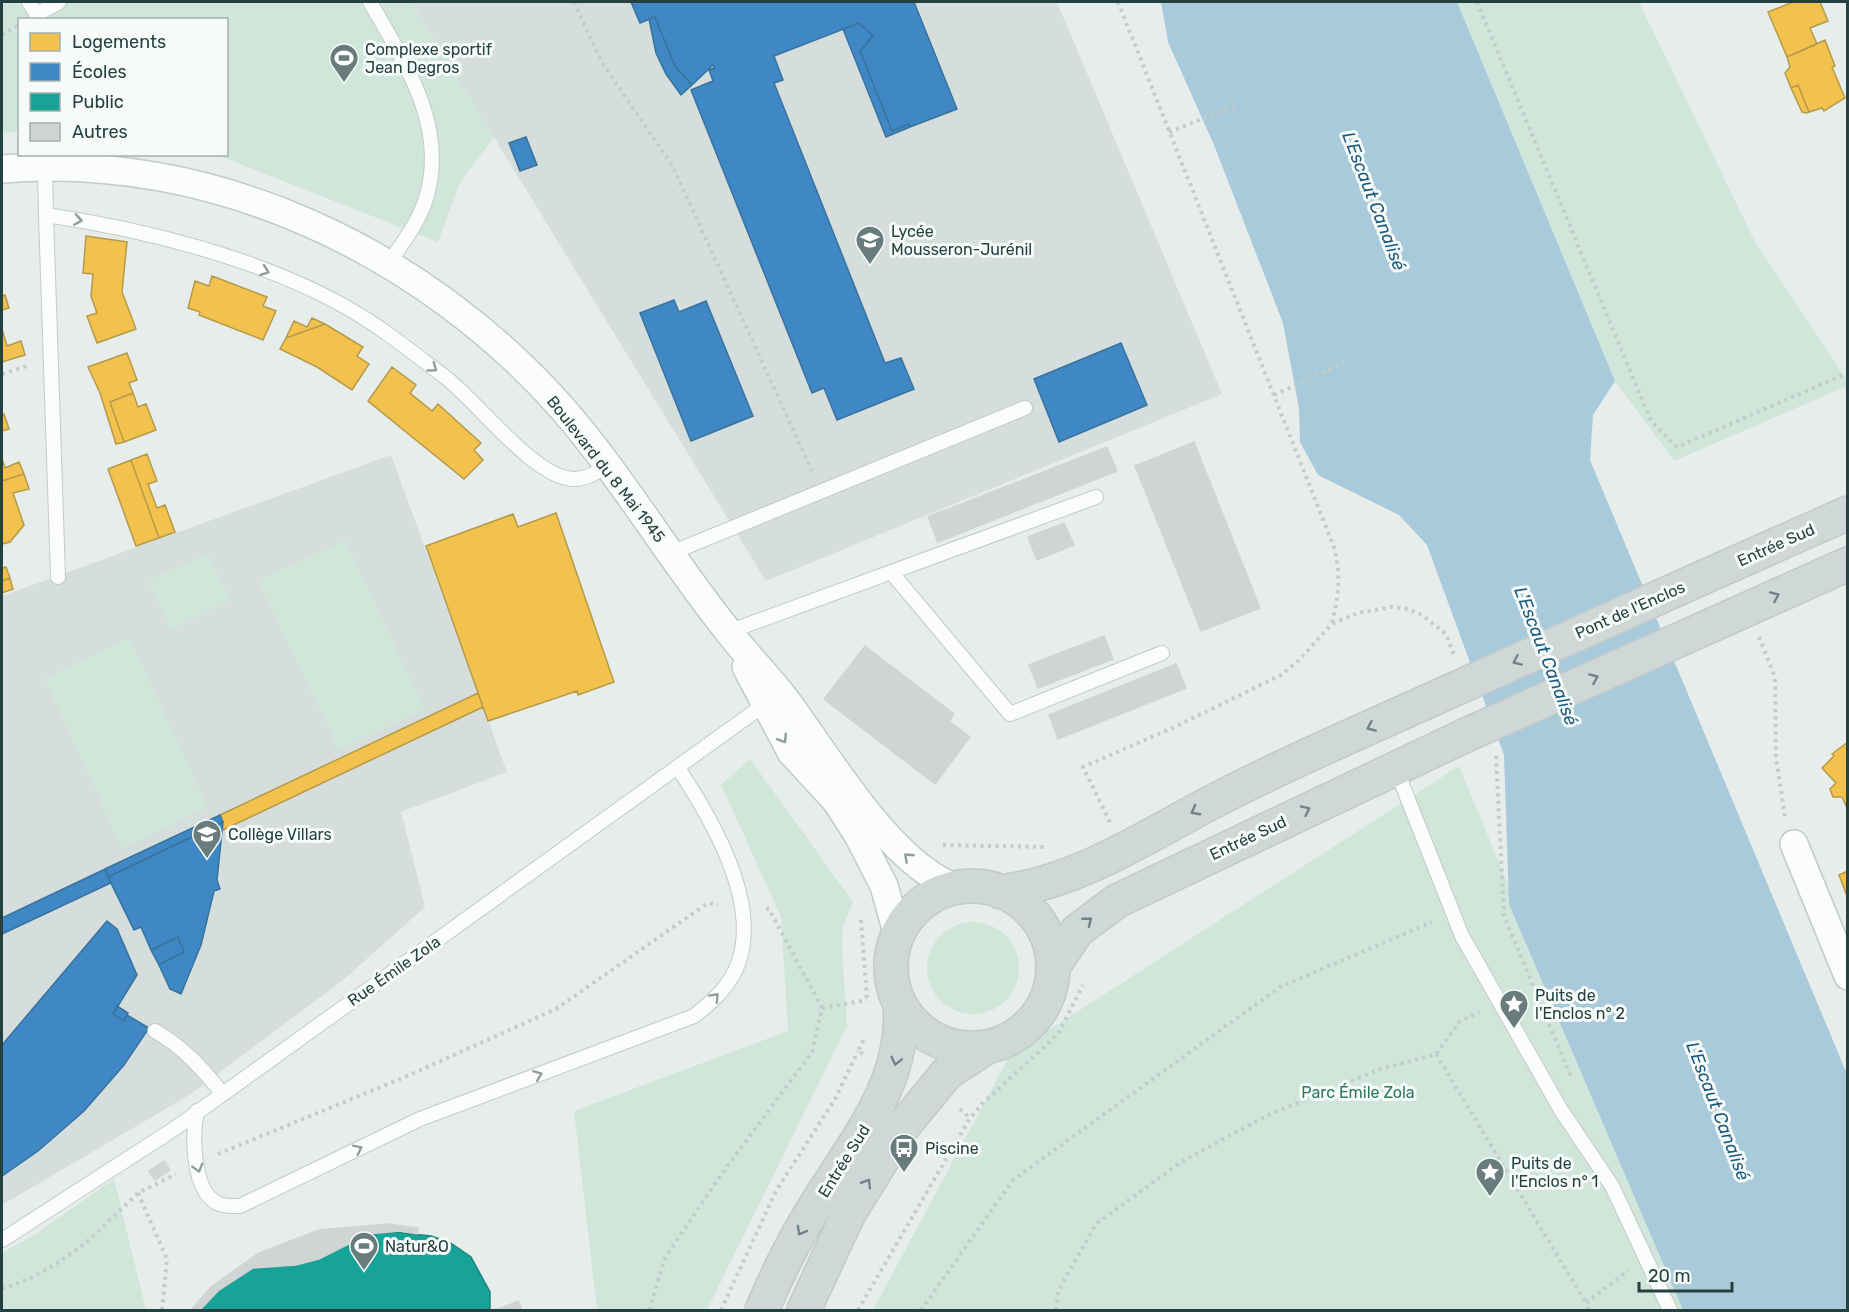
<svg xmlns="http://www.w3.org/2000/svg" width="1849" height="1312" viewBox="0 0 1849 1312" font-family="Rubik,sans-serif">
	<style>
		.built { fill: #d5dedc }
		.green { fill: #d0e6db }
		.water { fill: #a8cadb }
		.homes { fill: #f2c14e; stroke: #b49b4a; stroke-width: 1.5 }
		.schools { fill: #3f88c5; stroke: #37739d; stroke-width: 1.5 }
		.public { fill: #17a398; stroke: #1b867d; stroke-width: 1.5 }
		.building { fill: #d0d5d4; stroke: #d0d5d4; stroke-width: 1.5 }
		.lines { fill: none; stroke-linecap: round; stroke-linejoin: round }
		.service-casing { stroke: #c4cac8; stroke-width: 16 }
		.minor-casing { stroke: #c4cac8; stroke-width: 30 }
		.primary-casing { stroke: #c2cbca; stroke-width: 36 }
		.path { stroke: #c2cccb; stroke-width: 4; stroke-dasharray: 3 4.5; stroke-linecap: butt }
		.service { stroke: #fbfcfc; stroke-width: 14 }
		.minor { stroke: #fbfcfc; stroke-width: 27 }
		.primary { stroke: #cfd7d7; stroke-width: 33 }
		.primary-bridge-casing { stroke: #c2cbca; stroke-width: 36; stroke-linecap: butt }
		.primary-bridge { stroke: #cfd7d7; stroke-width: 33 }
		.oneway { stroke: #909e9e }
		.oneway2 { stroke: #718483 }
		.labels { text-anchor: middle; dominant-baseline: central; stroke-width: 6; stroke-linejoin: round; paint-order: stroke }
		.poi-label { font-size: 16px; fill: #24413f; stroke: #f6fbf9; text-anchor: start }
		.street-label { font-size: 16px; fill: #24413f; stroke: #f6fbf9 }
		.park-label { font-size: 16px; fill: #2d7959; stroke: #f6fbf9 }
		.water-label { font-size: 18px; font-style: italic; fill: #1c5b7f; stroke: #f6fbf9 }
	</style>
	<rect width="100%" height="100%" fill="#e7edeb"/>
	<path class="built" d="M411 2H1057L1222 394 766 581Z
		M391 455 507 772 401 812 425 907 342 981 191 1094 2 1205V596Z"/>
	<path class="green" d="M2 2H411L494 137 460 182 438 242 225 158 211 155 226 154V20H20L19 132 2 133Z
		M1457 2H1639L1755 242 1847 380V386L1674 461 1615 381Z
		M345 540 425 709 339 750 258 581Z
		M208 553 231 601 171 630 148 581Z
		M130 638 208 808 122 848 44 678Z
		M750 759 853 902 843 926 842 948 847 1026 707 1310H597L574 1111 788 1031 781 917 721 785Z
		M1459 766 1684 1310H873L1010 1055Z
		M927 968a46 46 0 1 1 92 0a46 46 0 1 1-92 0Z
		M114 1179 146 1310H2V1253L34 1235Z"/>
	<path class="water" d="M1161 2H1457L1615 381 1593 415 1590 460 1847 1074V1310H1683L1509 904 1504 755 1427 545 1399 515 1318 475 1300 442 1299 409 1283 323 1214 145 1168 42Z"/>
	<path class="homes" d="M1793 2H1820L1828 21 1810 28 1817 44 1787 57 1768 12Z
		M1825 40 1835 66 1832 67 1845 98 1824 111 1822 108 1809 112 1798 85 1791 88 1785 73 1790 67 1787 57Z
		M1798 85 1809 112 1807 113 1802 112 1791 88Z
		M86 236 127 242 122 292 136 329 97 343 87 316 97 313 91 296 93 274 83 273Z
		M212 276 267 297 263 306 276 311 263 340 199 315 200 312 188 308 195 281 209 286Z
		M5 295 9 308 2 310V296Z
		M312 318 325 324 286 338 294 321 307 327Z
		M325 324 363 347 357 356 369 364 352 390 317 367 280 349 286 338Z
		M2 329 7 346 21 341 25 355 2 362Z
		M127 353 137 380 129 383 133 393 110 402 124 442 116 444 100 393 88 367Z
		M392 367 416 385 410 393 432 411 438 404 481 443 474 450 483 460 464 479 368 401Z
		M133 393 138 407 146 404 156 430 124 442 110 402Z
		M4 414 9 429 2 431V415Z
		M147 454 157 481 148 484 157 508 165 505 175 532 159 538 131 460Z
		M2 458 5 468 19 462 24 474 2 481Z
		M131 460 159 538 136 546 108 469Z
		M24 474 29 489 13 493 24 525 10 542 2 544V481Z
		M556 513 614 682 578 695 577 691 488 721 426 546 513 514 518 527Z
		M6 567 10 578 2 581V568Z
		M10 578 13 589 2 593V581Z
		M478 693 483 707 223 830 220 815Z
		M1848 742V810L1842 797H1833L1830 789 1836 783 1822 768 1834 756 1832 754Z
		M1848 871V899L1839 875Z"/>
	<path class="schools" d="M631 2H914L957 109 910 127 909 124 892 131 860 51 873 36 859 23 774 56 783 80 774 83 885 363 901 358 914 389 837 420 824 388 812 393 691 90 713 81 709 70 714 68 713 65 692 85 675 66 655 17 640 23Z
		M655 17 675 66 692 85 681 95 666 74 656 53 649 19Z
		M859 23 873 36 860 51 892 131 909 124 910 127 886 137 843 29Z
		M526 137 537 165 520 171 509 143Z
		M674 300 679 312 706 301 753 416 691 441 640 313Z
		M1121 343 1147 405 1059 442 1034 379Z
		M220 815 223 822 108 877 105 869Z
		M223 822 217 880 220 889 214 891 201 945 181 994 170 989 159 965 184 952 178 937 151 950 141 927 134 930 108 877Z
		M105 869 111 883 2 934V918Z
		M107 921 117 929 137 975 113 1014 124 1021 127 1015 149 1028 124 1065 84 1111 38 1151 2 1176V1045Z
		M178 937 184 952 159 965 151 950Z
		M117 1006 128 1013 124 1021 113 1014Z"/>
	<path class="public" d="M384 1231 431 1236 449 1242 471 1257 490 1292V1310H200L219 1290 253 1268 296 1265 319 1259 348 1242Z"/>
	<path class="building" d="M1194 442 1260 608 1201 631 1135 466Z
		M1107 447 1117 471 938 542 928 517Z
		M1064 523 1074 545 1037 560 1028 537Z
		M1104 636 1113 659 1038 688 1029 665Z
		M865 646 954 714 949 721 970 737 935 784 824 699Z
		M1176 664 1186 688 1058 739 1049 715Z
		M164 1161 170 1170 155 1180 149 1171Z
		M387 1224 418 1228 417 1234 400 1231 368 1234 319 1259 296 1265 253 1268 219 1290 200 1310H191L211 1287 259 1253 319 1230Z
		M518 1301 522 1310H492L504 1307Z"/>
	<g class="lines">
		<g class="service-casing">
			<path id="service" d="M29 2 40 20
				M370 2C403 60 447 124 427 195 420 221 403 242 389 263
				M37 14 59 2
				M45 168 46 215C143 229 258 258 344 306 380 326 412 352 445 377 478 402 535 479 574 479 587 479 597 472 607 466
				M46 215 58 577
				M671 553 1025 408
				M891 572 1010 714 1162 653
				M728 632 1096 497
				M1396 769 1462 936 1561 1110 1612 1186 1670 1310
				M155 1031C183 1047 202 1068 222 1093
				M197 1111C192 1134 192 1190 217 1203 224 1207 233 1206 240 1206L420 1119 694 1016C712 1002 730 986 738 964 761 902 711 818 678 768
				M2 1240 177 1127 768 702"/>
		</g>
		<g class="minor-casing">
			<path id="minor" d="M2 169C213 151 424 252 562 408 623 478 670 559 728 631 747 656 770 678 789 704 830 760 891 864 956 888
				M746 667 791 752 836 801 858 835 884 886 898 936
				M1794 844 1848 976"/>
		</g>
		<g class="primary-casing">
			<path id="primary" d="M1704 577 1848 513
				M1721 621 1848 564
				M891 967a81 81 0 1 1 162 0a81 81 0 1 1-162 0Z
				M1001 892C1080 882 1148 835 1218 799 1285 764 1355 734 1424 703
				M1053 967 1077 931 1117 901 1464 736
				M762 1310C776 1277 792 1244 811 1213 850 1147 907 1085 900 1004
				M804 1310 848 1215 901 1129 947 1073 987 1047"/>
		</g>
		<path class="path" d="M574 2 602 63 672 165 812 471
			M1118 2 1334 547C1341 574 1339 596 1332 623
			M1477 2 1651 421 1677 447 1848 373
			M2 35 19 25
			M1169 132 1235 106
			M2 374 30 365
			M1274 395 1344 363
			M1759 637 1775 677 1776 757 1785 817
			M1496 756 1504 916 1571 1077
			M1110 822 1083 767 1179 725 1281 675 1298 661 1332 624 1358 613 1392 607 1408 609 1422 615 1446 634 1454 655
			M943 845 1048 847
			M861 920 867 999
			M822 1008 867 1000
			M863 1054 858 1051 864 1039
			M1436 1054 1586 1303
			M960 1109 970 1118
			M218 1154 405 1077 556 1009 708 903 718 905
			M138 1193 167 1259 162 1310
			M2 1289 31 1278 56 1264 87 1242 138 1193 176 1174
			M649 1310 665 1258 718 1179 812 1052 822 1008 769 909H764
			M721 1310 776 1191 835 1099 858 1051
			M858 1310 970 1118 982 1104 1058 1034 1083 985
			M921 1310 1013 1180 1280 987 1432 922
			M1056 1310 1058 1291 1096 1224 1181 1162 1270 1114 1381 1069 1436 1054 1460 1021 1480 1012
			M1588 1310 1586 1303 1629 1270"/>
		<use href="#service" class="service"/>
		<use href="#minor" class="minor"/>
		<use href="#primary" class="primary"/>
		<g class="primary-bridge-casing">
			<path id="primary-bridge" d="M1424 703 1704 577
				M1464 736 1721 621"/>
		</g>
		<use href="#primary-bridge" class="primary-bridge"/>
	</g>
	<defs><path id="oneway-chevron" d="M-2-3.5L2.5 0L-2 3.5" fill="none" stroke-width="1.6" stroke-linecap="round" stroke-linejoin="round" transform="scale(1.5)"/></defs>
	<g class="oneway">
		<use href="#oneway-chevron" transform="translate(78 220) rotate(9)"/>
		<use href="#oneway-chevron" transform="translate(265 271) rotate(20)"/>
		<use href="#oneway-chevron" transform="translate(433 368) rotate(36)"/>
		<use href="#oneway-chevron" transform="translate(783 739) rotate(58)"/>
		<use href="#oneway-chevron" transform="translate(908 857) rotate(-137)"/>
		<use href="#oneway-chevron" transform="translate(715 997) rotate(-47)"/>
		<use href="#oneway-chevron" transform="translate(538 1075) rotate(-21)"/>
		<use href="#oneway-chevron" transform="translate(358 1149) rotate(-26)"/>
		<use href="#oneway-chevron" transform="translate(198 1168) rotate(74)"/>
	</g>
	<g class="oneway2">
		<use href="#oneway-chevron" transform="translate(1775 596) rotate(-24)"/>
		<use href="#oneway-chevron" transform="translate(1517 661) rotate(156)"/>
		<use href="#oneway-chevron" transform="translate(1594 678) rotate(-24)"/>
		<use href="#oneway-chevron" transform="translate(1371 727) rotate(156)"/>
		<use href="#oneway-chevron" transform="translate(1306 810) rotate(-25)"/>
		<use href="#oneway-chevron" transform="translate(1195 811) rotate(152)"/>
		<use href="#oneway-chevron" transform="translate(1088 921) rotate(-38)"/>
		<use href="#oneway-chevron" transform="translate(896 1061) rotate(104)"/>
		<use href="#oneway-chevron" transform="translate(867 1183) rotate(-59)"/>
		<use href="#oneway-chevron" transform="translate(801 1231) rotate(119)"/>
	</g>
	<defs>
		<g id="stadium-pin" transform="scale(1.5)"><path d="M0 17L-7.5 6A9.5 9.5 0 1 1 7.5 6Z" fill="#687d7b" stroke="#f6fbf9"/><path d="M0-5a6.5 5 0 1 0 0 10a6.5 5 0 1 0 0-10ZM-3.5-1.8h7v3.6h-7Z" fill="#fff"/></g>
		<g id="school-pin" transform="scale(1.5)"><path d="M0 17L-7.5 6A9.5 9.5 0 1 1 7.5 6Z" fill="#687d7b" stroke="#f6fbf9"/><path d="M0-5L7-2L0 1L-7-2ZM-4 1L0 2.5L4 1V4Q0 6-4 4Z" fill="#fff"/></g>
		<g id="sight-pin" transform="scale(1.5)"><path d="M0 17L-7.5 6A9.5 9.5 0 1 1 7.5 6Z" fill="#687d7b" stroke="#f6fbf9"/><path d="M0-6L1.8-2.2L6-1.7L2.9 1.2L3.7 5.4L0 3.3L-3.7 5.4L-2.9 1.2L-6-1.7L-1.8-2.2Z" fill="#fff"/></g>
		<g id="bus-pin" transform="scale(1.5)"><path d="M0 17L-7.5 6A9.5 9.5 0 1 1 7.5 6Z" fill="#687d7b" stroke="#f6fbf9"/><path d="M-5-6H5V4H4V6H2V4H-2V6H-4V4H-5ZM-3.5-4V0h7V-4ZM-3.5 1.2v1.5H-2V1.2ZM2 1.2v1.5H3.5V1.2Z" fill="#fff"/></g>
	</defs>
	<g fill-rule="evenodd">
		<use href="#stadium-pin" x="344" y="58"/>
		<use href="#school-pin" x="870" y="240"/>
		<use href="#school-pin" x="207" y="834"/>
		<use href="#sight-pin" x="1514" y="1004"/>
		<use href="#bus-pin" x="904" y="1148"/>
		<use href="#sight-pin" x="1490" y="1172"/>
		<use href="#stadium-pin" x="364" y="1246"/>
	</g>
	<g class="labels">
		<g class="poi-label">
			<text x="365" y="49">Complexe sportif<tspan x="365" dy="18">Jean Degros</tspan></text>
			<text x="891" y="231">Lycée<tspan x="891" dy="18">Mousseron-Jurénil</tspan></text>
			<text x="228" y="834">Collège Villars</text>
			<text x="1535" y="995">Puits de<tspan x="1535" dy="18">l'Enclos n° 2</tspan></text>
			<text x="925" y="1148">Piscine</text>
			<text x="1511" y="1163">Puits de<tspan x="1511" dy="18">l'Enclos n° 1</tspan></text>
			<text x="385" y="1246">Natur&amp;O</text>
		</g>
		<g class="street-label">
			<text transform="translate(606 469) rotate(52)">Boulevard du 8 Mai 1945</text>
			<text transform="translate(1776 545) rotate(-24)">Entrée Sud</text>
			<text transform="translate(1630 610) rotate(-24)">Pont de l'Enclos</text>
			<text transform="translate(1248 838) rotate(-25)">Entrée Sud</text>
			<text transform="translate(394 971) rotate(-35)">Rue Émile Zola</text>
			<text transform="translate(844 1161) rotate(-58)">Entrée Sud</text>
		</g>
		<g class="park-label">
			<text x="1358" y="1092">Parc Émile Zola</text>
		</g>
		<g class="water-label">
			<text transform="translate(1374 201) rotate(69)">L'Escaut Canalisé</text>
			<text transform="translate(1546 656) rotate(69)">L'Escaut Canalisé</text>
			<text transform="translate(1718 1111) rotate(69)">L'Escaut Canalisé</text>
		</g>
	</g>
	<rect width="1849" height="1312" fill="none" stroke="#24413f" stroke-width="6"/>
	<rect x="18" y="18" width="210" height="138" fill="#f6fbf9" stroke="#a2b1af" stroke-width="1.5"/>
	<rect x="30" y="33" width="30" height="18" fill="#f2c14e" stroke="#a2b1af" stroke-width="1.5"/>
	<text x="72" y="48" font-size="18" fill="#24413f">Logements</text>
	<rect x="30" y="63" width="30" height="18" fill="#3f88c5" stroke="#a2b1af" stroke-width="1.5"/>
	<text x="72" y="78" font-size="18" fill="#24413f">Écoles</text>
	<rect x="30" y="93" width="30" height="18" fill="#17a398" stroke="#a2b1af" stroke-width="1.5"/>
	<text x="72" y="108" font-size="18" fill="#24413f">Public</text>
	<rect x="30" y="123" width="30" height="18" fill="#d0d5d4" stroke="#a2b1af" stroke-width="1.5"/>
	<text x="72" y="138" font-size="18" fill="#24413f">Autres</text>
	<path d="M1639 1282v9h93v-9" fill="none" stroke="#24413f" stroke-width="3"/>
	<text x="1648" y="1282" font-size="18" fill="#24413f" stroke="#f6fbf9" stroke-width="4.5" paint-order="stroke">20 m</text>
</svg>
